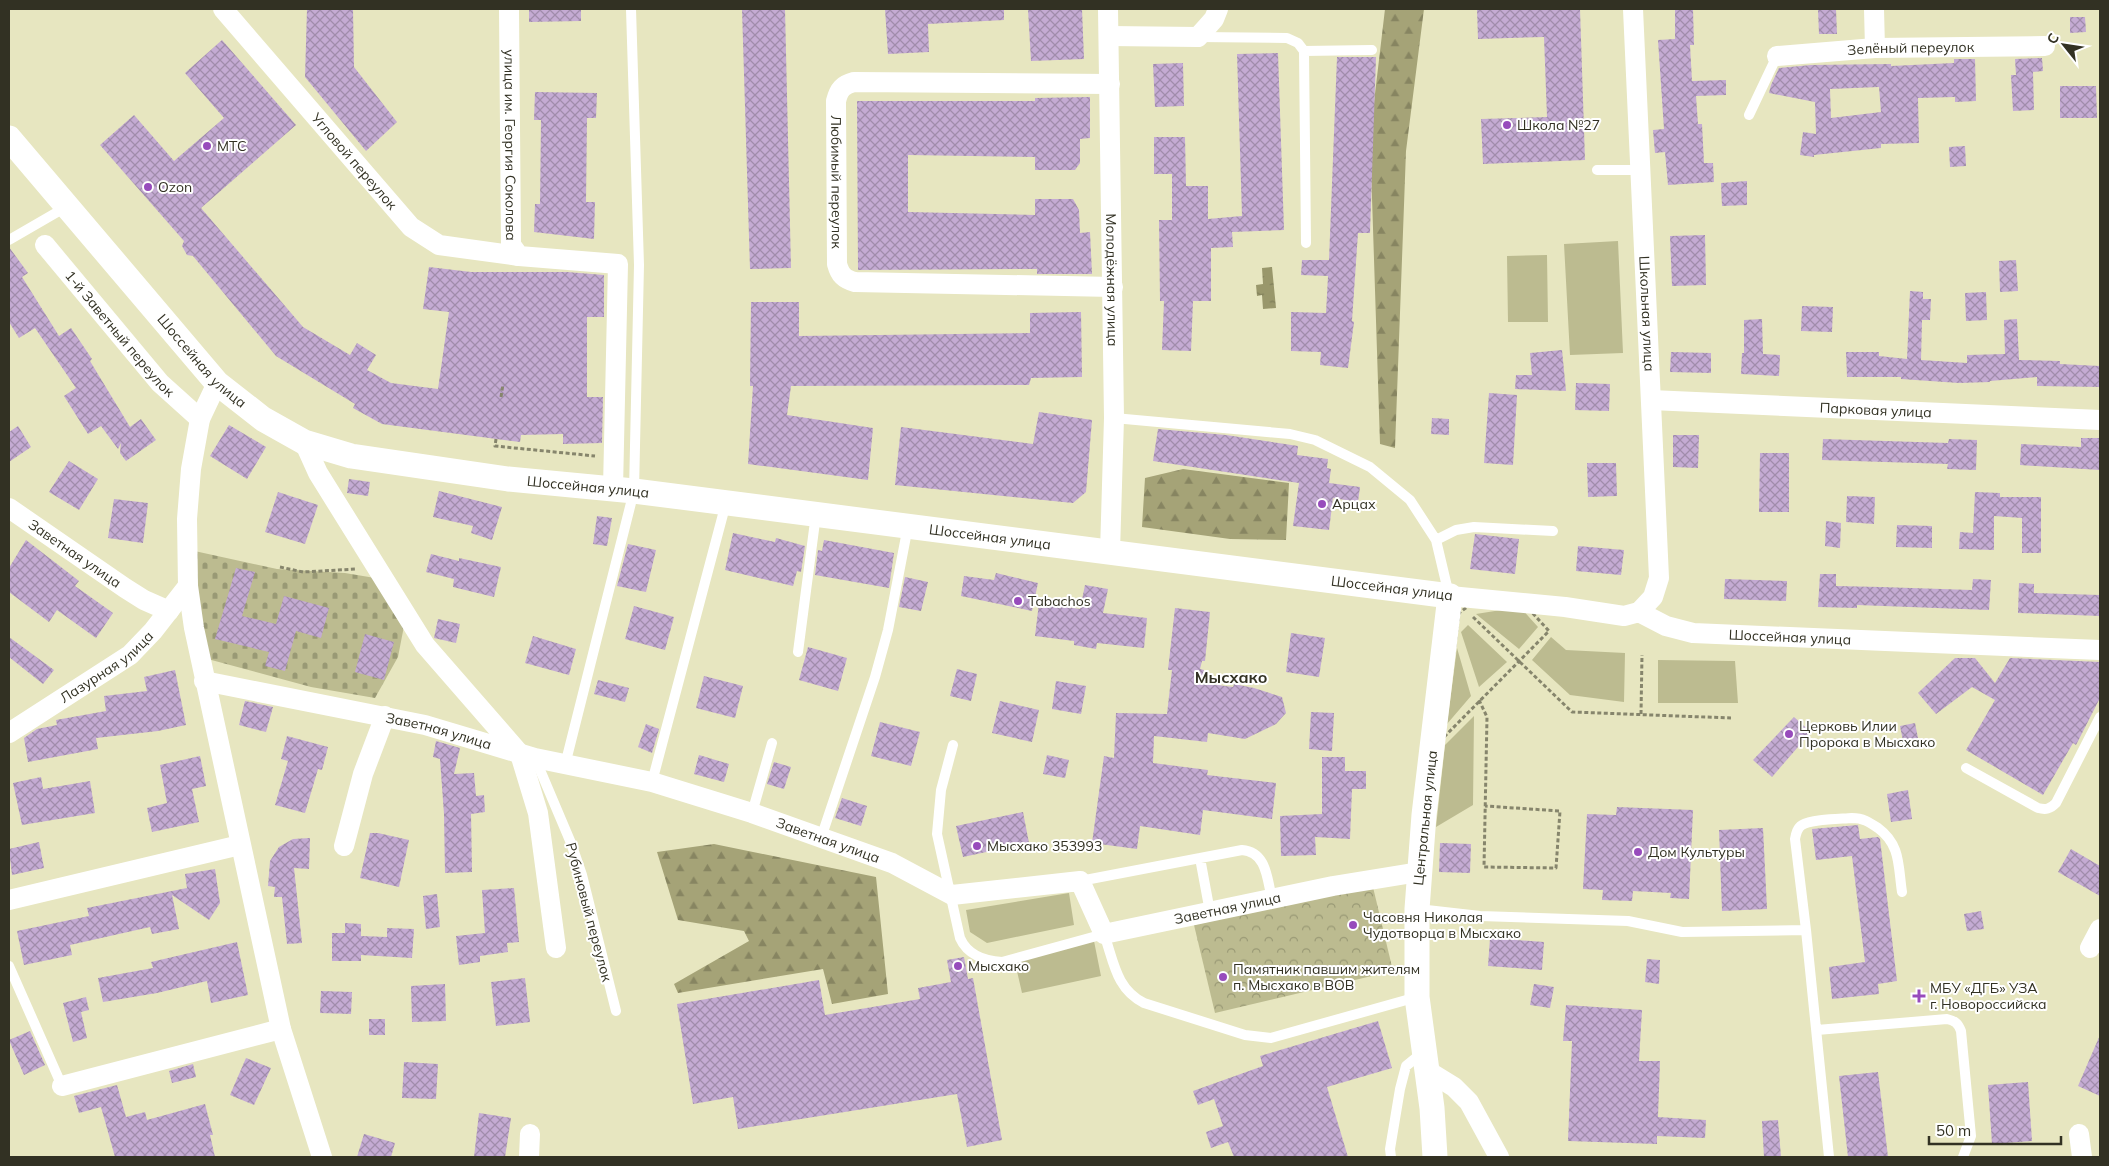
<svg xmlns="http://www.w3.org/2000/svg" width="2109" height="1166" viewBox="0 0 2109 1166" font-family="Mulish,sans-serif">
	<style>
		.grass { fill: #bcbb90 }
		.forest { fill: url(#forest-firs) }
		.cemetery { fill: url(#cemetery-stones) }
		.park { fill: url(#park-crowns) }
		.water { fill: url(#water-ripples) }
		.building { fill: url(#building-cross-hatch); fill-rule: evenodd }
		.lines { fill: none; stroke-linecap: round; stroke-linejoin: round }
		.path { stroke: #86856c; stroke-width: 3; stroke-dasharray: 4 2.5; stroke-linecap: butt }
		.service { stroke: #fff; stroke-width: 10 }
		.minor { stroke: #fff; stroke-width: 20 }
		.tertiary { stroke: #fff; stroke-width: 25 }
		.poi-dot { fill: #974bbc; stroke: #fff; stroke-width: 2 }
		.labels { text-anchor: middle; dominant-baseline: central; stroke-width: 4; stroke-linejoin: round; paint-order: stroke }
		.street-label { font-size: 14px; fill: #323123; stroke: #fff }
		.poi-label { font-size: 14px; fill: #323123; stroke: #fff; text-anchor: start }
		.quarter-label { font-size: 16px; font-weight: bold; fill: #323123; stroke: #fff }
	</style>
	<defs>
		<pattern id="forest-firs" width="22" height="20" patternUnits="userSpaceOnUse" patternTransform="scale(1.25)"><rect width="22" height="20" fill="#a5a377"/><path d="M5 1l3.5 6h-7zM16 11l3.5 6h-7z" fill="#878561"/></pattern>
		<pattern id="cemetery-stones" width="16" height="16" patternUnits="userSpaceOnUse" patternTransform="scale(1.25)"><rect width="16" height="16" fill="#bcbb90"/><path d="M2 7V4a2 2 0 0 1 4 0v3zM10 15v-3a2 2 0 0 1 4 0v3z" fill="#999975"/></pattern>
		<pattern id="park-crowns" width="20" height="18" patternUnits="userSpaceOnUse" patternTransform="scale(1.25)"><rect width="20" height="18" fill="#bcbb90"/><path d="M2 6a3 3 0 1 1 6 0M12 15a3 3 0 1 1 6 0" fill="none" stroke="#999975"/></pattern>
		<pattern id="water-ripples" width="26" height="14" patternUnits="userSpaceOnUse" patternTransform="scale(1.25)"><rect width="26" height="14" fill="#99976b"/><path d="M2 4q2-2 4 0t4 0M15 11q2-2 4 0t4 0" fill="none" stroke="#7d7c58"/></pattern>
		<pattern id="building-cross-hatch" width="8" height="8" patternUnits="userSpaceOnUse" patternTransform="scale(1.25)"><rect width="8" height="8" fill="#c4abd3"/><path d="M0 0l8 8M0 8l8-8" fill="none" stroke="#a08cab"/></pattern>
	</defs>
	<rect width="100%" height="100%" fill="#e7e6c0"/>
	<path class="grass" d="M1618 241 1623 353 1570 355 1564 244Z
		M1547 255 1548 322H1508L1507 256Z
		M1520 607 1538 627 1519 649 1476 614Z
		M1468 625 1507 662 1479 687 1461 632Z
		M1551 637 1566 650 1625 653 1624 702 1570 695 1532 660Z
		M1457 648 1471 696 1447 724Z
		M1658 660 1735 661 1738 703H1658Z
		M1474 716 1473 805 1436 827 1445 745Z
		M1069 893 1074 925 987 943 970 932 966 910Z
		M1094 941 1101 976 1022 993 1014 958Z"/>
	<path class="forest" d="M1385 9H1424L1406 151 1395 448 1380 444 1370 136Z
		M1183 469 1289 483 1286 540 1230 539 1142 527 1145 478Z
		M714 844 876 877 888 994 832 1004 823 969 678 993 674 984 749 941 744 931 678 920 657 852Z"/>
	<path class="cemetery" d="M190 550 277 569 345 573 375 578 404 626 398 657 375 698 311 687 204 658Z"/>
	<path class="park" d="M1372 883 1393 971 1215 1013 1194 925Z"/>
	<path class="water" d="M1272 267 1276 308 1263 309 1262 295 1257 296 1256 285 1263 284 1262 268Z"/>
	<path class="building" d="M307 9H353L354 67 397 122 366 151 305 77Z
		M529 9H581V21L529 22Z
		M742 9H785L791 268 750 269Z
		M885 9H1004V20L928 24 929 52 888 54Z
		M1028 9H1082L1084 59 1031 61Z
		M1477 9H1580L1585 160 1483 164 1481 119 1547 117 1544 37 1478 39Z
		M1675 9H1693L1694 45H1690L1692 81 1726 80V95L1696 96 1698 124H1702L1704 163H1713L1714 182 1668 185 1665 152 1655 153 1653 130 1664 129 1658 40 1675 39Z
		M1818 9H1836L1837 34H1819Z
		M2070 17H2085L2086 32 2070 33Z
		M222 40 296 125 201 208 303 327 350 355 357 343 376 355 367 370 391 383 438 389 449 312 423 309 429 267 471 272H567L604 275V317H587V397H603L602 443 563 444V434L521 435 520 442 382 424 353 408 355 404 276 356 193 256 187 255 182 246 184 241 100 145 134 115 174 161 224 118 185 73Z
		M1278 53 1284 230 1232 232 1233 247 1211 248V301H1193L1191 351 1162 350 1164 301H1160L1159 220H1172V174H1154V137H1185L1186 186H1208V219L1242 216 1237 54Z
		M1337 57H1376L1370 233H1358L1352 321 1354 322 1348 368 1320 365 1321 352 1291 351V312L1326 313 1328 276 1301 275 1302 260H1329Z
		M2042 58 2043 71 2033 72 2034 110 2013 111 2011 75H2016L2015 59Z
		M1954 59H1975L1976 101 1955 102V97L1918 98 1919 143 1881 144V148L1814 155V157L1800 155 1803 132 1816 134 1815 102 1769 93 1771 85 1779 68 1811 65 1891 64V66L1954 63ZM1879 87 1881 112 1831 118 1830 89Z
		M1183 63 1184 106 1155 107 1153 64Z
		M2060 86H2096L2097 118H2060Z
		M535 92 597 93 596 118H587L586 202H595L594 239 534 232 535 204H540L541 120H534Z
		M1090 97V138L1080 139V163L1075 170H1035V157L908 155V212L1035 215V199H1073L1079 210 1080 233 1090 232 1092 274H1037V269L858 270 857 101H1035V98Z
		M1965 146 1966 166 1950 167 1949 147Z
		M1747 181V205L1722 206 1721 183Z
		M1705 235 1706 285 1672 286 1670 236Z
		M9 247 28 273 22 277 59 336 71 328 92 359 90 361 130 427 141 419 156 440 126 461 120 453 121 443 118 449 101 426 88 434 64 396 76 388 35 328 19 338 9 322Z
		M2016 260 2018 291 2000 292 1999 261Z
		M1910 291 1923 292V299H1931L1930 320H1922L1921 360 1967 363V355L2005 354 2004 320 2017 319 2019 360 2060 361V364L2100 366V387L2037 386V377L1990 381V382L1959 383 1901 379V377H1847L1846 352H1879V356L1907 359Z
		M1986 292 1987 320 1966 321 1965 293Z
		M751 302H799V336L1030 333V313L1081 312 1082 377 1031 378 1029 385 791 386 787 415 873 428 868 480 748 464 753 386H750Z
		M1802 306 1833 307 1832 332 1801 331Z
		M1762 319 1763 354 1780 355 1779 376 1741 374 1742 353H1744V320Z
		M1562 350 1566 391 1515 389 1516 375H1532L1530 353Z
		M1671 352 1711 353V373L1670 372Z
		M1576 383 1610 384 1609 411 1575 410Z
		M1489 393 1517 395 1513 465 1484 463Z
		M1039 412 1092 420 1086 492 1073 503 895 485 901 427 1033 444Z
		M1432 418 1449 419V435L1431 434Z
		M229 425 266 447 247 479 210 456Z
		M18 426 31 447 9 462V432Z
		M1158 429 1226 435 1298 446 1297 455 1328 459 1327 468 1331 469 1329 483 1360 487 1358 502 1333 498 1329 530 1293 526 1299 483 1153 461Z
		M1673 435H1699L1698 468 1673 467Z
		M2081 438H2100V470L2020 465 2021 444 2081 447Z
		M1823 439 1948 443 1949 439 1977 440 1976 470 1947 469 1948 464 1822 460Z
		M1760 453H1789V512H1759Z
		M69 461 98 479 79 510 49 492Z
		M1587 463H1616L1617 496 1588 497Z
		M349 479 370 482 368 496 347 493Z
		M439 491 502 507 492 540 471 533 473 526 433 517Z
		M278 492 318 505 305 544 265 532Z
		M1975 492 2000 493V497H2041V553H2022V518L1994 516V550L1959 549 1960 532 1973 533Z
		M1847 496 1875 497 1874 524 1846 522Z
		M114 499 148 503 143 543 108 538Z
		M597 516 612 518 607 546 593 544Z
		M1826 521 1841 523 1840 548 1825 546Z
		M1897 525 1932 526V548L1896 547Z
		M733 533 775 542 776 538 805 546 801 572 797 571 793 586 725 570Z
		M1475 534 1519 539 1515 574 1470 569Z
		M26 540 79 581 75 586 113 613 96 638 57 610 49 622 9 592V568Z
		M824 540 894 553 889 588 815 575 818 550 822 551Z
		M628 544 656 550 646 592 617 586Z
		M1578 546 1624 550 1621 575 1576 571Z
		M431 554 459 561V558L501 567 494 597 453 587 454 579 426 572Z
		M236 568 255 572 242 616 276 624 284 596 329 608 321 638 296 631 285 671 265 666 269 652 215 639Z
		M996 573 1038 583 1032 611 961 596 964 576 994 580Z
		M1820 574H1836V586L1881 587 1972 590 1973 579 1991 580 1989 610 1857 605V608L1818 607Z
		M905 577 928 582 921 611 899 607Z
		M1725 579 1787 581 1786 601 1724 599Z
		M2019 583 2034 584V593L2100 595V616L2018 613Z
		M1085 585 1108 589 1103 613 1147 618 1144 648 1097 643 1096 649 1074 645V641L1035 636 1039 603 1080 609Z
		M634 606 674 617 665 650 625 639Z
		M1175 608 1210 612 1205 661H1202L1200 669 1204 670 1202 683 1233 687 1234 684 1254 688 1282 697 1286 713 1276 724 1245 739 1208 733 1207 742 1154 736 1153 763 1208 770 1207 775 1276 783 1272 819 1203 810 1200 835 1140 826 1137 849 1092 843 1104 756 1114 758 1116 713 1167 714 1172 670H1168Z
		M438 619 460 624 456 643 434 638Z
		M1291 633 1325 638 1319 677 1286 672Z
		M365 634 394 642 384 680 355 672Z
		M533 636 576 649 569 675 525 663Z
		M9 637 54 670 43 684 9 657Z
		M808 647 847 658 838 691 799 680Z
		M1955 658H1975L1995 683 2010 658 2100 662V698L2076 745 2073 743 2043 795 1966 750 1995 700 1972 687 1936 714 1918 693Z
		M957 669 977 674 971 701 950 696Z
		M175 670 186 725 158 731 96 738 98 749 28 762 24 738 37 729 57 725 56 720 106 711 104 696 147 691 144 677Z
		M704 676 743 686 735 718 696 708Z
		M598 680 629 688 625 702 594 694Z
		M1056 681 1086 686 1081 714 1052 709Z
		M245 701 273 707 266 732 239 725Z
		M1000 701 1039 710 1032 742 992 733Z
		M1311 712 1334 713 1332 751 1309 749Z
		M1794 717 1811 732 1772 777 1753 760Z
		M880 722 920 732 911 766 871 756Z
		M1915 723 1919 743 1904 746 1900 726Z
		M646 724 659 729 652 753 638 747Z
		M287 736 328 747 322 770 318 769 305 813 275 805 288 761 281 759Z
		M436 741 460 748 454 774 474 773 476 796 484 795 485 812 471 814 472 872 445 873 444 814 440 759 433 757Z
		M699 755 729 764 724 782 694 774Z
		M1047 755 1069 760 1065 778 1043 774Z
		M200 756 206 786 192 789 199 822 152 832 147 808 167 803 160 765Z
		M1322 757H1345V771H1366V789H1352L1350 839 1315 837 1316 855 1281 856 1280 816 1322 814Z
		M774 762 791 767 784 789 767 784Z
		M41 777 43 789 90 781 95 813 22 825 13 783Z
		M1908 790 1912 819 1891 822 1887 794Z
		M842 798 867 806 861 826 835 818Z
		M1617 807 1693 810 1689 899 1670 898 1671 893 1633 891 1632 901 1602 900 1603 890 1583 889 1587 814 1616 815Z
		M1023 812 1029 843 963 857 956 826Z
		M1858 825 1860 839 1878 837 1880 839 1897 981 1878 984 1879 994 1832 999 1829 967 1865 962 1852 856 1816 860 1812 829Z
		M1763 828 1767 909 1722 911 1719 830Z
		M370 833H378L409 840 399 887 360 878Z
		M310 838 309 869 294 868 302 943 287 944 282 897H274L275 887 268 886 270 861 279 847 293 839Z
		M39 842 44 868 12 875 9 849Z
		M1440 843 1471 844 1470 873 1439 872Z
		M2071 849 2100 866V896L2058 872Z
		M215 869 220 903 209 920 172 895 179 929 152 934 150 927 70 945 72 955 24 965 17 931 89 916 87 908 187 888 185 874Z
		M514 888 519 942 507 943 508 952 480 956V962L459 965 456 936 485 933 482 890Z
		M437 894 440 927 426 929 423 896Z
		M1981 911 1984 929 1967 931 1964 914Z
		M345 923 361 924V936L387 937V928L414 929 412 958 361 955V961H332V933H345Z
		M1490 938 1544 942 1542 970 1488 966Z
		M237 942 248 995 211 1003 207 981 157 993 103 1002 98 978 153 968 151 962Z
		M964 957 968 979 973 978 1002 1140 967 1147 957 1094 738 1129 733 1097 693 1104 677 1004 819 980 825 1015 920 999 918 988 951 982 947 960Z
		M1647 959 1660 960 1659 984 1645 982Z
		M525 978 530 1022 496 1026 491 982Z
		M445 984 446 1021 412 1022 411 986Z
		M1534 984 1554 987 1550 1008 1530 1005Z
		M321 991 352 992 351 1014 320 1013Z
		M86 997 89 1010 81 1012 87 1038 73 1042 63 1003Z
		M1566 1005 1642 1010 1639 1061H1660L1658 1117 1706 1120 1705 1138 1657 1136V1144L1568 1141 1572 1041H1563Z
		M369 1019H385V1035H369Z
		M1378 1021 1392 1068 1327 1087 1348 1157H1234L1228 1142 1211 1148 1206 1132 1223 1126 1214 1099 1198 1105 1193 1091 1263 1066 1260 1056Z
		M30 1031 45 1065 24 1075 9 1040Z
		M2100 1035V1096L2078 1086Z
		M246 1058 271 1068 254 1105 230 1095Z
		M404 1062 438 1064 436 1099 402 1098Z
		M193 1064 196 1077 172 1083 169 1071Z
		M1878 1072 1888 1157H1848L1839 1076Z
		M2028 1082 2032 1141 1992 1144 1988 1085Z
		M117 1085 126 1117 145 1112 147 1120 205 1104 213 1135H210L215 1157H115L101 1107 79 1113 74 1096Z
		M479 1113 511 1118 505 1157H474Z
		M1778 1120 1781 1157H1764L1762 1121Z
		M364 1134 395 1143 391 1157H357Z"/>
	<g class="lines">
		<path class="path" d="M501 397 503 384
			M496 439 495 446 595 456
			M280 567 303 572 357 569
			M1471 604 1526 606 1549 631 1443 738 1459 613Z
			M1473 617 1572 712 1731 718
			M1479 700 1487 717 1484 867 1556 868 1560 811 1485 806
			M1641 714 1642 655"/>
		<path class="service" d="M1199 37 1287 38 1298 43 1304 51 1306 243
			M1304 51 1372 50
			M1749 115 1777 56
			M1597 170H1640
			M9 240 66 207
			M1114 418 1290 434 1315 440 1370 467 1410 500 1436 540 1449 595
			M1436 540 1456 530 1474 527 1553 531
			M798 652 816 514
			M953 745 941 790 937 834 960 938C967 954 984 961 1002 962L1104 934C1114 962 1116 989 1144 1003L1245 1035 1271 1038 1417 997
			M535 758 571 843 582 875 616 1011
			M565 765 634 491 639 265 631 9
			M1966 768 2038 808C2046 810 2050 809 2056 803L2100 717
			M652 782 726 503
			M752 813 772 743
			M821 838 875 677 888 630 908 526
			M1200 858 1210 912
			M1080 881 1242 850C1267 852 1267 879 1272 899
			M1418 909 1480 916 1628 921 1682 932 1806 930 1829 1157
			M1806 930 1795 839C1796 834 1797 828 1802 825 1812 819 1840 819 1852 818 1863 818 1869 822 1878 828 1901 845 1898 866 1902 892
			M9 966 62 1086
			M1817 1030 1947 1019C1955 1021 1958 1023 1961 1031L1971 1136 1963 1157
			M1391 1157 1390 1149 1400 1089 1406 1066 1422 1053"/>
		<g class="minor">
			<path id="s1" d="M223 9 411 227 439 245 519 256"/>
			<path id="s2" d="M509 9 511 245 519 256 618 264 613 488"/>
			<path id="s3" d="M1108 9 1114 418 1110 552"/>
			<path id="s4" d="M1633 9 1659 578 1653 597 1639 612"/>
			<path d="M1874 9 1875 48"/>
			<path d="M1109 36 1198 37 1214 19 1218 9"/>
			<path id="s5" d="M1777 56 1875 48 2045 46"/>
			<path id="s6" d="M1110 84 854 82C843 85 839 89 836 101L837 264C840 275 844 279 855 282L1113 287"/>
			<path id="s7" d="M45 245 160 383 200 419"/>
			<path d="M217 383 200 419 191 469 187 519 188 586 194 628 281 1029 322 1157"/>
			<path id="s8" d="M1651 400 2100 420"/>
			<path d="M304 442 318 473 425 645 520 754 538 813 556 948"/>
			<path id="s9" d="M9 508 125 588 144 600 169 611"/>
			<path id="s10" d="M1450 596 1565 607 1624 616 1639 612 1666 626 1693 633 2100 650"/>
			<path id="s11" d="M204 681 425 725 535 758 652 782 752 813 892 863 952 895 1080 881 1104 934 1333 886 1419 872"/>
			<path id="s12" d="M9 733 130 655 153 631 188 586"/>
			<path d="M344 846 363 774 385 716"/>
			<path d="M9 900 240 845"/>
			<path d="M2090 948 2100 929"/>
			<path d="M1428 1071 1454 1087 1469 1102 1499 1157"/>
			<path d="M62 1086 281 1029"/>
			<path d="M2079 1134 2082 1157"/>
			<path d="M529 1157 530 1134"/>
		</g>
		<path class="tertiary" id="s13" d="M9 138 217 383 263 419 304 442 351 456 508 479 634 491 1450 596 1424 815 1417 909V997L1432 1108 1435 1157"/>
	</g>
	<g class="poi-dot">
		<circle cx="1507" cy="125" r="5"/>
		<circle cx="207" cy="146" r="5"/>
		<circle cx="148" cy="187" r="5"/>
		<circle cx="1322" cy="504" r="5"/>
		<circle cx="1018" cy="601" r="5"/>
		<circle cx="1789" cy="734" r="5"/>
		<circle cx="977" cy="846" r="5"/>
		<circle cx="1638" cy="852" r="5"/>
		<circle cx="1353" cy="925" r="5"/>
		<circle cx="958" cy="966" r="5"/>
		<circle cx="1223" cy="977" r="5"/>
		<path d="M1916.5 988.5h5v5h5v5h-5v5h-5v-5h-5v-5h5z"/>
	</g>
	<g class="labels">
		<g class="street-label">
			<text stroke="none"><textPath href="#s5" startOffset="134">Зелёный переулок</textPath></text>
			<text stroke="none"><textPath href="#s2" startOffset="136">улица им. Георгия Соколова</textPath></text>
			<text stroke="none"><textPath href="#s1" startOffset="201">Угловой переулок</textPath></text>
			<text stroke="none"><textPath href="#s6" startOffset="365">Любимый переулок</textPath></text>
			<text stroke="none"><textPath href="#s3" startOffset="271">Молодёжная улица</textPath></text>
			<text stroke="none"><textPath href="#s4" startOffset="305">Школьная улица</textPath></text>
			<text stroke="none"><textPath href="#s7" startOffset="116">1-й Заветный переулок</textPath></text>
			<text stroke="none"><textPath href="#s13" startOffset="295">Шоссейная улица</textPath></text>
			<text stroke="none"><textPath href="#s8" startOffset="225">Парковая улица</textPath></text>
			<text stroke="none"><textPath href="#s13" startOffset="715">Шоссейная улица</textPath></text>
			<text stroke="none"><textPath href="#s13" startOffset="1120">Шоссейная улица</textPath></text>
			<text stroke="none"><textPath href="#s9" startOffset="80">Заветная улица</textPath></text>
			<text transform="translate(1392 588) rotate(7)">Шоссейная улица</text>
			<text stroke="none"><textPath href="#s10" startOffset="346">Шоссейная улица</textPath></text>
			<text stroke="none"><textPath href="#s12" startOffset="118">Лазурная улица</textPath></text>
			<text stroke="none"><textPath href="#s11" startOffset="240">Заветная улица</textPath></text>
			<text transform="translate(1425 818) rotate(-84)">Центральная улица</text>
			<text stroke="none"><textPath href="#s11" startOffset="645">Заветная улица</textPath></text>
			<text stroke="none"><textPath href="#s11" startOffset="1094">Заветная улица</textPath></text>
			<text transform="translate(589 912) rotate(75)">Рубиновый переулок</text>
		</g>
		<g class="poi-label">
			<text x="1517" y="125">Школа №27</text>
			<text x="217" y="146">МТС</text>
			<text x="158" y="187">Ozon</text>
			<text x="1332" y="504">Арцах</text>
			<text x="1028" y="601">Tabachos</text>
			<text x="1799" y="726">Церковь Илии<tspan x="1799" dy="16">Пророка в Мысхако</tspan></text>
			<text x="987" y="846">Мысхако 353993</text>
			<text x="1648" y="852">Дом Культуры</text>
			<text x="1363" y="917">Часовня Николая<tspan x="1363" dy="16">Чудотворца в Мысхако</tspan></text>
			<text x="968" y="966">Мысхако</text>
			<text x="1233" y="969">Памятник павшим жителям<tspan x="1233" dy="16">п. Мысхако в ВОВ</tspan></text>
			<text x="1930" y="988">МБУ «ДГБ» УЗА<tspan x="1930" dy="16">г. Новороссийска</tspan></text>
		</g>
		<g class="quarter-label">
			<text x="1231" y="677">Мысхако</text>
		</g>
	</g>
	<rect width="2109" height="1166" fill="none" stroke="#323123" stroke-width="20"/>
	<g transform="translate(2064 45) rotate(300)" stroke="#ffffff" stroke-width="4" paint-order="stroke">
	<path d="M0-4L9 19L0 12L-9 19Z" fill="#323123"/>
	<text y="-8" font-size="14" font-weight="bold" text-anchor="middle" fill="#323123">С</text>
	</g>
	<path d="M1929 1136v8h132v-8" fill="none" stroke="#323123" stroke-width="2.5"/>
	<text x="1936" y="1136" font-size="15" fill="#323123" stroke="#ffffff" stroke-width="4" paint-order="stroke">50 m</text>
</svg>
